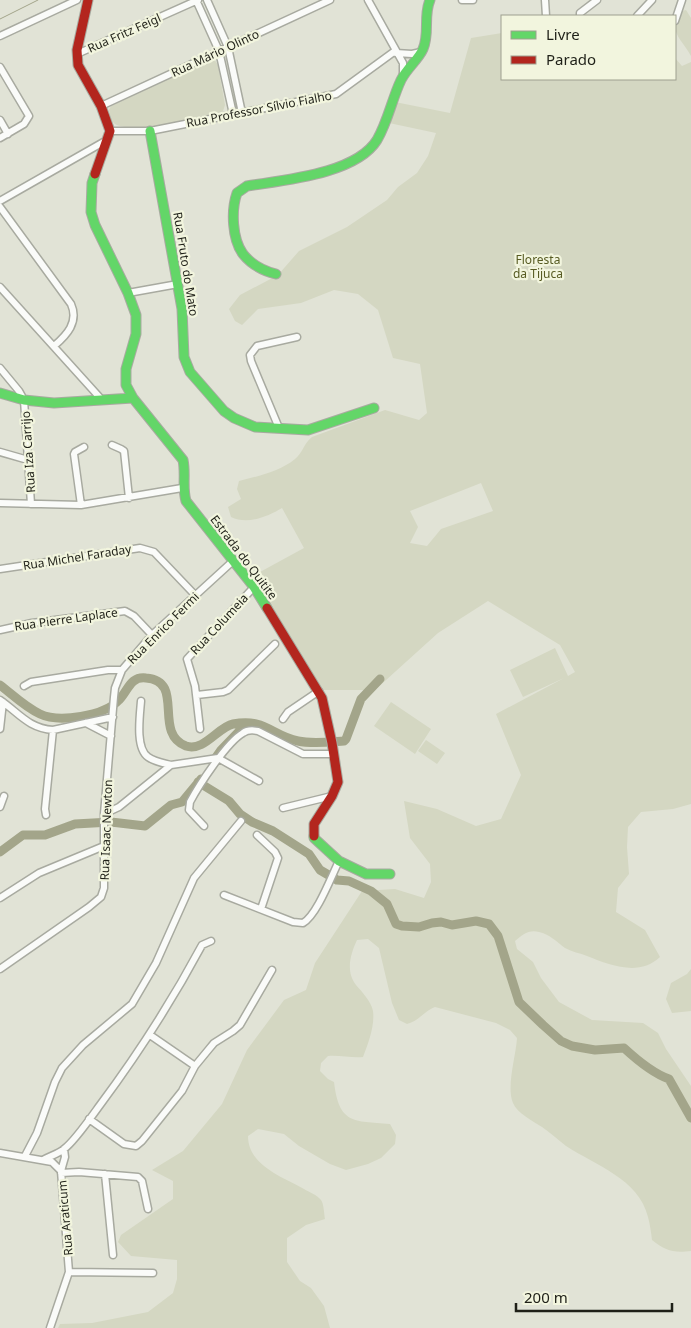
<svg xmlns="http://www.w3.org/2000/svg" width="691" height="1328" viewBox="0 0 691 1328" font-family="'Noto Sans',sans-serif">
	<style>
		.green { fill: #d4d7c2; fill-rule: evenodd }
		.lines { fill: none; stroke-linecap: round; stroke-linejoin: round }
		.stream { stroke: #a3a58a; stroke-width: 1 }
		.river { stroke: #a3a58a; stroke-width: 9 }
		.street-casing { stroke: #a8aaa0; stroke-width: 9 }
		.fast-casing { stroke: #a8aaa0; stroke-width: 11 }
		.jam-casing { stroke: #a8aaa0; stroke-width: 11 }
		.street { stroke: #fafbf9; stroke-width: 6 }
		.fast { stroke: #63d668; stroke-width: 9 }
		.jam { stroke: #b3261e; stroke-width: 9 }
		.labels { text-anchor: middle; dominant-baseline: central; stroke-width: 4.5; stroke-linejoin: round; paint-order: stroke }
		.street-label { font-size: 12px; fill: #1f2018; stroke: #f2f5de }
		.park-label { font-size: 12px; fill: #575b22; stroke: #f2f5de }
	</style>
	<rect width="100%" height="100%" fill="#e1e3d6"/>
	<path class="green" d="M686 10 691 18V56C682 39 668 32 679 12Z
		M502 33V79H675V58L682 66 691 62V804L673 809 641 812 628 827 627 847 629 874 618 888 616 912 645 930 660 957C639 977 610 965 587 956 580 953 572 952 565 948 557 942 549 934 539 932 529 929 522 935 515 941L517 949 533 962 541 978 559 1002 592 1020 643 1023 658 1033 666 1049 691 1086V1251C673 1253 666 1251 652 1240 651 1232 650 1224 648 1217 639 1179 595 1165 566 1146 558 1140 551 1133 542 1127 533 1121 517 1113 513 1103 506 1087 516 1056 517 1038L510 1030 496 1023 435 1007C424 1011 419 1021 407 1024L399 1020 392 1003 379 948 368 939 357 940C351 953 345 971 356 985 362 992 371 1001 373 1011 375 1026 368 1044 363 1057 351 1058 340 1055 328 1056L321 1063 320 1071 328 1079 334 1082C339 1124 353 1121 390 1124L396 1135 395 1144 381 1158 368 1164 346 1170 330 1164 299 1146 284 1134 258 1129 248 1136C248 1165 282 1177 304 1189 309 1192 317 1195 321 1200 324 1204 324 1214 325 1219L306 1225 287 1238V1262L300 1281 311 1288 324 1306 330 1328H58L60 1324 92 1323 148 1312 173 1293 177 1279V1260L131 1256 118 1242 121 1235 173 1199V1181L152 1170 183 1151 222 1104 247 1050 284 1000 306 990 315 963 362 891 395 889 424 898 431 882 430 864 410 838 404 801 437 809 476 826 501 819 521 775 496 714 564 678 523 697 510 670 555 648 568 676 575 672 560 645 488 601 438 633 375 690H320L267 602 260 588 251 577 304 548 282 508C267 517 247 525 231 517L228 507 241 499 237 489 239 481C258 476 279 472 295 459 302 454 304 443 312 437L385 410 419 420 427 413 420 364 393 358 378 310 358 294 334 290 301 303 258 309 242 325 235 321 229 309 240 295 278 275 299 251 347 227 387 200 398 187 417 173 428 156 436 133 389 123 395 102 450 113 471 38ZM481 483 493 511 441 529 427 546 410 543 418 527 410 511Z
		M214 59 218 65 225 105 223 111 220 113C203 119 129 134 115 124 111 121 110 115 109 110L111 106 209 60Z
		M391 702 431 729 415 754 374 726Z
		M426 740 445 753 437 764 418 751Z
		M691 969V1011L672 1013 666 999 671 983 687 974Z"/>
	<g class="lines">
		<path class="stream" d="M0 19 38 0"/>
		<path class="river" d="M0 685C13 695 25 707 40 714 59 723 104 716 119 700 128 691 130 676 146 678 186 681 152 733 186 746 204 752 218 727 233 724 265 718 271 735 298 741 312 744 329 742 344 741L346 739 361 699 380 679
			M214 760 221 750 247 723
			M198 782 229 801 240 814 252 822 273 831 309 854 320 870 337 880 349 881 371 891 387 904 396 924 402 926 419 927 432 923 441 922 452 925 476 921 489 924 498 936 519 1002 543 1025 561 1041 572 1046 595 1050 624 1048C637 1060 652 1073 669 1079L691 1118
			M0 852 23 835H45L75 824 111 822 145 826 171 805 182 802 201 779"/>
		<g class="street-casing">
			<path id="street" d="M196 0 219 51 233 114
				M207 0 228 47 242 113
				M368 0 403 63V74
				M462 0H473
				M545 0 546 16
				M580 16V13L597 0
				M637 16 652 0
				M675 21 682 0
				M0 36 77 0
				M396 53 412 54 421 52
				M77 54 198 0
				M0 67 29 116 24 124 0 138
				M101 106 330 0
				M0 120 8 134
				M110 131H150L336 94 395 51
				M0 201 107 140
				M0 207 71 304C79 322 67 335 54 346
				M0 287 102 400
				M128 293 178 284
				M0 368 19 391 24 400 31 504
				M279 428 251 361 250 355 257 346 297 337
				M112 445 121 449 124 451 129 498
				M0 452 28 460
				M0 503 81 505 182 488
				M81 505 74 454 75 452 84 447
				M0 569 140 548 154 552 195 595
				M0 630 32 623 125 611 134 616 152 635
				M24 686 31 682 108 670H122L152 635 233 561
				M197 695 223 692 228 690 275 644
				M0 700C19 713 28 728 53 730L113 717
				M141 701C140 715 135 748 148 757 155 762 163 763 171 765
				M283 719 288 712 319 691
				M86 723 111 736
				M0 729 3 702
				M200 729 195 686 187 659 254 587
				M218 758 259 781
				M0 807 4 796
				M283 808 332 796
				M104 814 119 807 171 765 218 758
				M46 815 45 809 53 730
				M204 826 189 810 190 802C199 785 227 742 243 733 247 730 253 730 258 731L303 754H333
				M257 835 275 852 278 858 261 909
				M224 895 293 922 303 923C317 915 331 877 339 861
				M0 898 39 873 104 846
				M0 969 89 907 101 897 104 888V814L114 697 115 688 122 670
				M150 1035 195 1066
				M89 1119 124 1144 136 1146 142 1141 182 1091 195 1066 209 1049 214 1043 233 1031 240 1025 272 970
				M0 1153 52 1162 61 1171 69 1272 50 1328
				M25 1156 37 1133 55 1082 62 1068 83 1045 132 1004 156 963 194 878 241 821
				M43 1160C50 1156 58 1154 64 1149 74 1142 92 1116 100 1105 138 1054 172 1001 202 945L211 941
				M61 1171 65 1157 64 1149
				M61 1173 79 1172 138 1177 142 1181 148 1209
				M105 1174 113 1255
				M69 1272 153 1273"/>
		</g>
		<g class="fast-casing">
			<path id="fast" d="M150 131 182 309 184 357 190 372 224 411 234 418 255 427 308 430 374 408
				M95 174 92 183 91 212 95 225 128 293 136 315V334L126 369V385L133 398 183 460C186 474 182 487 186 501L254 587 267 608
				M276 274C264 271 251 264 243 254 232 239 231 210 237 193L247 186C284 180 356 174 377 140 388 121 392 99 401 80 407 68 418 60 423 49 430 33 423 16 430 0
				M0 393 24 400 54 403 133 398
				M314 836V838L339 861 366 874H390"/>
		</g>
		<g class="jam-casing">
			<path id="jam" d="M88 0 77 50 78 65 101 106 110 131 95 174
				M267 608 322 698 332 743 338 782 332 796 314 824V836"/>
		</g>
		<use href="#street" class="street"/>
		<use href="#fast" class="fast"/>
		<use href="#jam" class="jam"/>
	</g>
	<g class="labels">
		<g class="street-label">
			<text transform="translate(124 33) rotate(-24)">Rua Fritz Feigl</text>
			<text transform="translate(215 53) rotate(-25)">Rua Mário Olinto</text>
			<text transform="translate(259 109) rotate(-11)">Rua Professor Sílvio Fialho</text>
			<text transform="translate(186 264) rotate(81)">Rua Fruto do Mato</text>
			<text transform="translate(28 452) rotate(-94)">Rua Iza Carrijo</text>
			<text transform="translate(77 557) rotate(-9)">Rua Michel Faraday</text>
			<text transform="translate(244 557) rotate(53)">Estrada do Quitite</text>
			<text transform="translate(66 619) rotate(-8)">Rua Pierre Laplace</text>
			<text transform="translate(219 624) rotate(-47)">Rua Columeia</text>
			<text transform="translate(163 628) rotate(-45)">Rua Enrico Fermi</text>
			<text transform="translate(106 830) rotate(-88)">Rua Isaac Newton</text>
			<text transform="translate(65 1218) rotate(-95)">Rua Araticum</text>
		</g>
		<g class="park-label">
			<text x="538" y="259">Floresta<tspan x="538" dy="14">da Tijuca</tspan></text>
		</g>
	</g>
	<rect x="501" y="15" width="175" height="65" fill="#f2f5de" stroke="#9ea08f"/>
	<rect x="511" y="31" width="25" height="8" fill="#63d668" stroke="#9ea08f"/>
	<text x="546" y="40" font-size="15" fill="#1f2018">Livre</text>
	<rect x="511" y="56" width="25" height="8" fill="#b3261e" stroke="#9ea08f"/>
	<text x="546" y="65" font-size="15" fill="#1f2018">Parado</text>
	<path d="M516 1303v8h156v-8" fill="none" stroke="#1f2018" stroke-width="2.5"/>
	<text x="524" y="1303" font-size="15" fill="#1f2018" stroke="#f2f5de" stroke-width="4" paint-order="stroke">200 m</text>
</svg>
